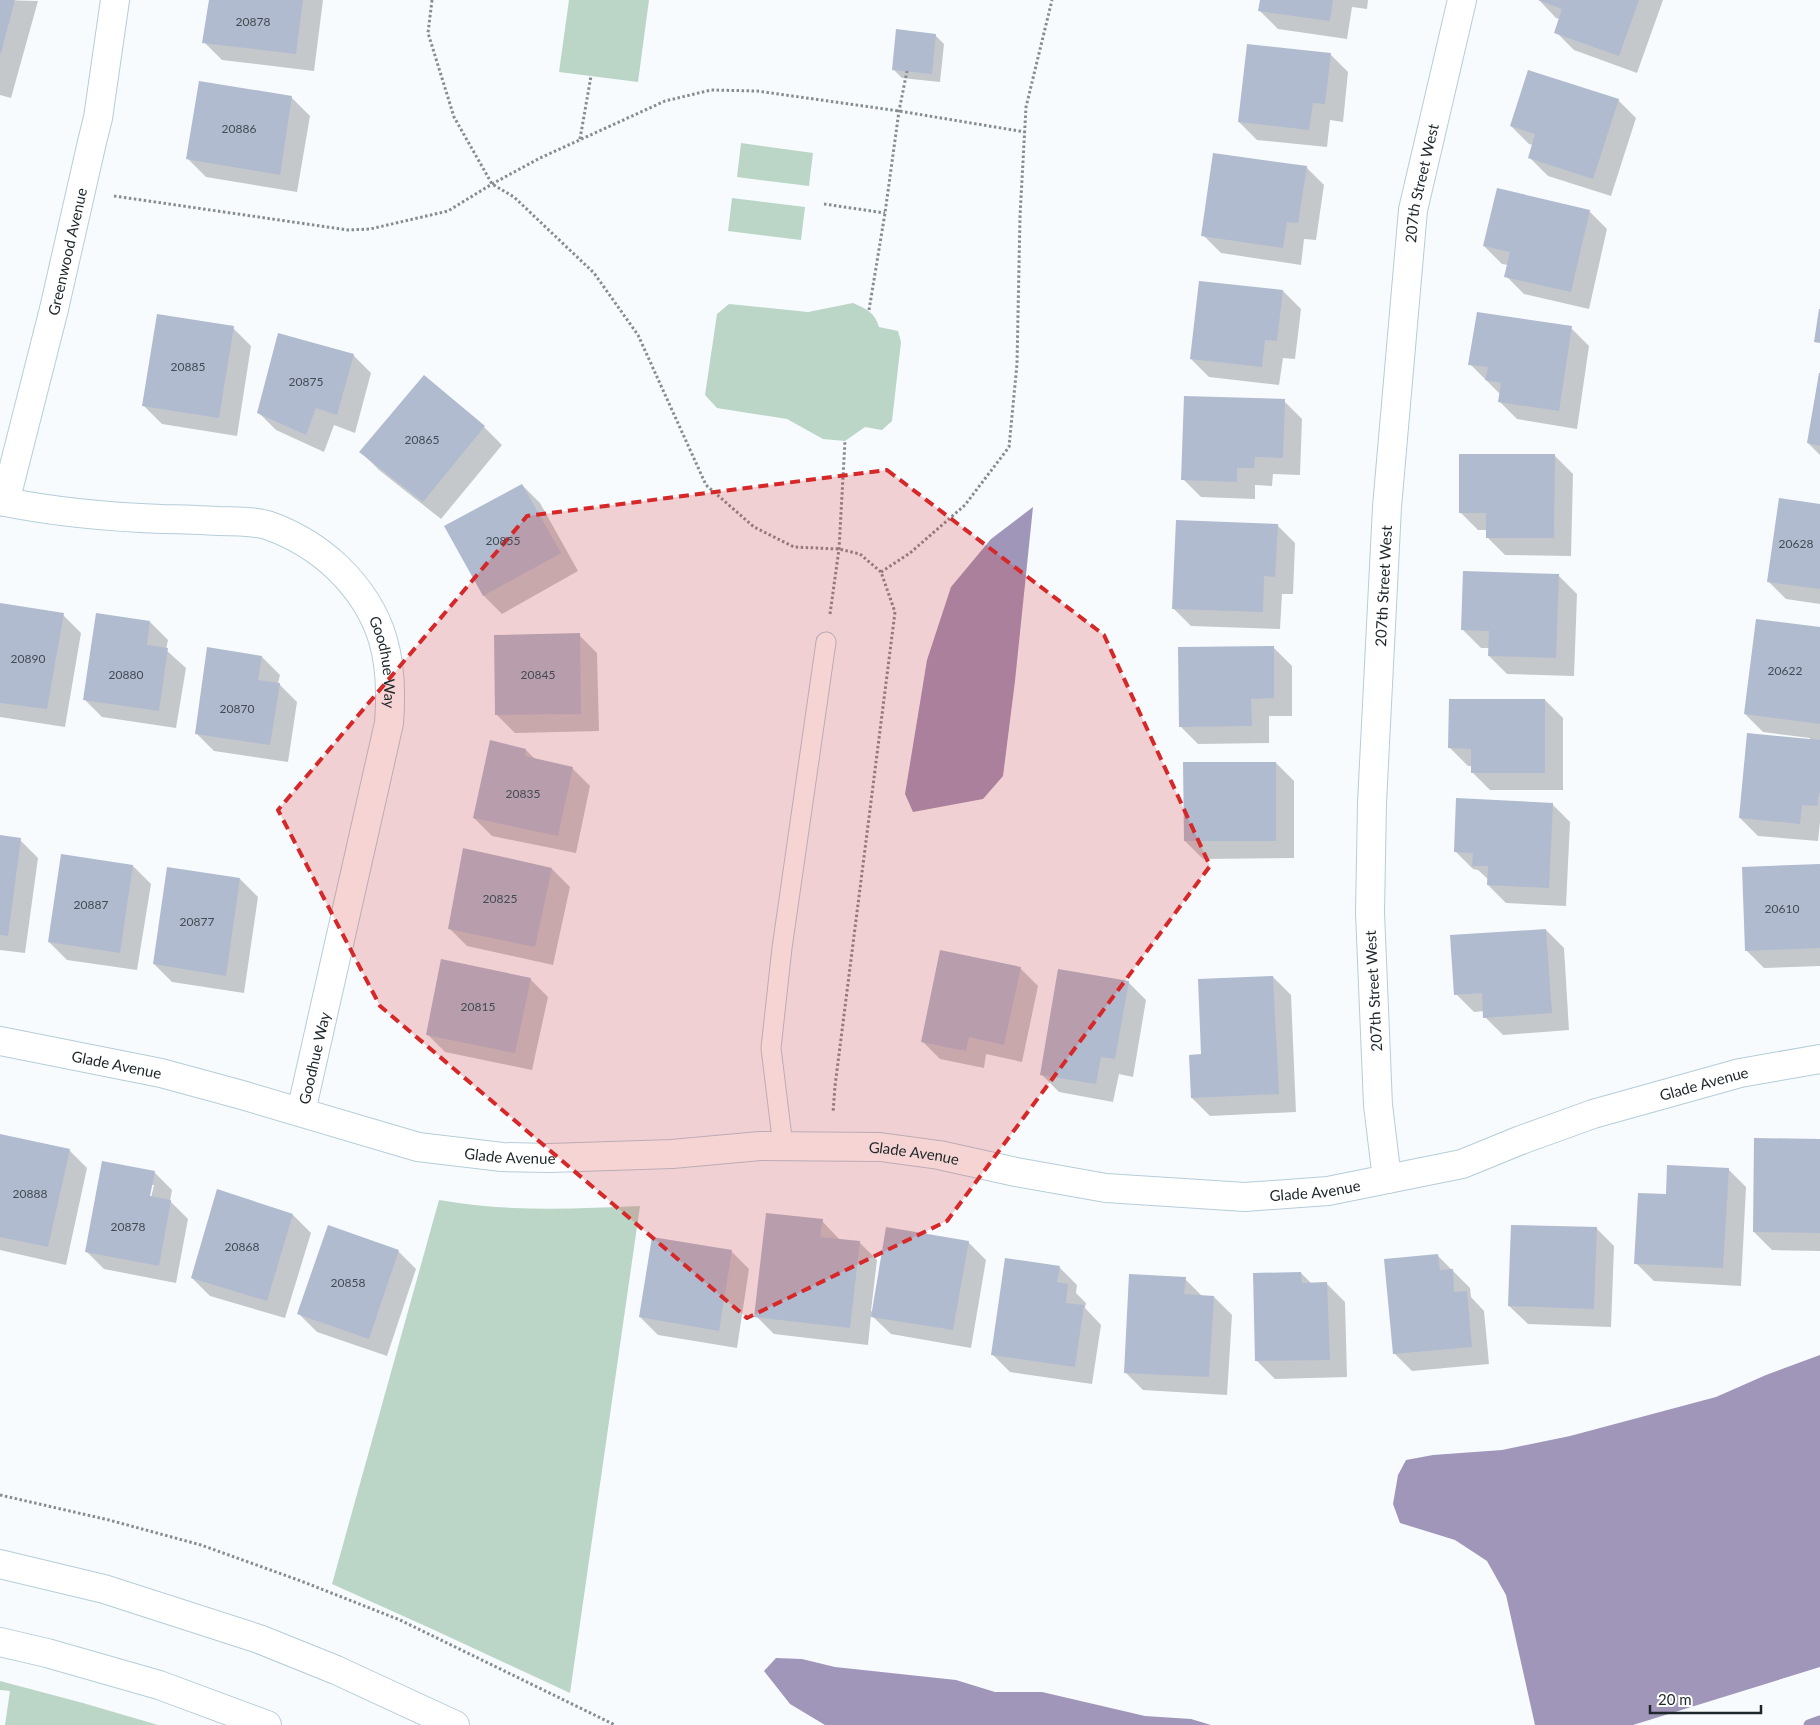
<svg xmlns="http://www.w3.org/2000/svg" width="1820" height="1725" viewBox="0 0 1820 1725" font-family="Lato,sans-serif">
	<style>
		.green { fill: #bbd6c7 }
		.water { fill: #a096ba }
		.shadow { fill: #0003; fill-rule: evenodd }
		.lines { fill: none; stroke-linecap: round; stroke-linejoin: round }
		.stream { stroke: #a096ba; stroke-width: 11 }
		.building { fill: #b1bbcf }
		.lane-casing { stroke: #b5cdd9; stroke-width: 21 }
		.street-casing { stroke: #b5cdd9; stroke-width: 30 }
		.primary-casing { stroke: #b5cdd9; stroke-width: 30 }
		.path { stroke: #868d90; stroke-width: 3; stroke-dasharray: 2.5 2.5; stroke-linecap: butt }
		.lane { stroke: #fff; stroke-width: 19 }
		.street { stroke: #fff; stroke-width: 28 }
		.primary { stroke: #fff; stroke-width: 28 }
		.marked { fill: #d62828; fill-opacity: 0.2; stroke: #d62828; stroke-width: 4; stroke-dasharray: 10 6; stroke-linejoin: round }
		.labels { text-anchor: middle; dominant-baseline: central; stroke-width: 4; stroke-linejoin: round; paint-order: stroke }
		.number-label { font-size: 12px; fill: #424b53 }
		.street-label { font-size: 15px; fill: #1d262a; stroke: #fff }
	</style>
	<rect width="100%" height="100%" fill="#f7fbfe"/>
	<path class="green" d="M569 0H649L638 82 559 72Z
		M741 143 813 153 809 186 737 177Z
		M732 198 805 207 801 240 728 231Z
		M853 303C867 309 875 313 879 327L898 331 901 342 892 421 882 430 865 427 845 441 823 439 787 419 717 408 705 395 717 314 729 304 808 312Z
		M439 1200C506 1212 572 1209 640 1206L570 1693 432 1629 332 1584Z
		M0 1681 83 1703 158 1725H5L10 1691 0 1690Z"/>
	<path class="water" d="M1033 507 1015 681 1003 776 983 799 913 812 905 794 927 660 951 587 991 539Z
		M1820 1355V1667L1633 1725H1535L1506 1595 1487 1561 1455 1540 1400 1523 1393 1504 1398 1475 1406 1460 1433 1455 1502 1450 1570 1436 1716 1397 1766 1375Z
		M776 1658 802 1659 835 1667 956 1680 995 1692H1042L1145 1716 1191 1719 1211 1725H825L790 1704 764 1671Z"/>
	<path class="shadow" d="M0 0 38 1 11 98 0 95Z
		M210 0H323L314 71 222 60 204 42Z
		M1261 0H1368L1367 9 1352 7 1347 39 1278 29 1260 11Z
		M1539 0H1663L1637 73 1574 50 1556 32 1560 19 1556 18Z
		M935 35 944 44 940 82 902 78 893 69Z
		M1330 54 1348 72 1343 122 1330 120 1327 147 1257 140 1239 122Z
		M292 98 310 116 297 192 206 177 188 159Z
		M1618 100 1636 118 1611 196 1548 176 1530 158 1533 145 1529 144 1511 126Z
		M1306 167 1324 185 1316 240 1304 239 1301 265 1221 253 1203 235Z
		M1589 211 1607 229 1589 309 1524 294 1506 276 1508 265 1502 264 1484 246Z
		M1283 291 1301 309 1295 359 1283 358 1279 385 1209 377 1191 359Z
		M233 328 251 346 237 436 162 424 144 406Z
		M1571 328 1589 346 1577 429 1517 419 1499 401 1500 394 1470 364Z
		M353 355 371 373 355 433 334 425 324 452 276 430 258 412Z
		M1820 375V455L1808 443Z
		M424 377 484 427 502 445 441 519 379 470 361 452Z
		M1284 401 1302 419 1300 475 1273 474 1272 486 1255 485V499L1201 497 1183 479Z
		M1555 456 1573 474 1571 556 1505 555 1487 537V530H1478L1460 512Z
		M522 485 540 503 578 571 502 614 484 596 446 527Z
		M1820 505V604L1786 599 1768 581Z
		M1277 525 1295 543 1293 594H1282L1280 629 1191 626 1173 608Z
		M1559 576 1577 594 1574 676 1507 674 1489 656 1490 648H1481L1463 630Z
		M0 605 63 615 81 633 65 727 0 717Z
		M150 622 168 640 166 650 186 668 176 728 102 717 84 699Z
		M1820 628V822L1818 841 1758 836 1740 818 1810 740V738L1763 732 1745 714Z
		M579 635 597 653 599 731 515 733 497 715Z
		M1274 648 1292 666V716H1269V743L1198 744 1180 726Z
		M262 657 280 675 278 683 297 702 288 762 214 751 196 733Z
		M1545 700 1563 718V790H1490L1472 772 1473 766H1468L1450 748Z
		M526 750 536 760 572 768 590 786 576 853 492 836 474 818Z
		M1276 763 1294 781V858L1203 859 1185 841Z
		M1552 804 1570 822 1566 906 1506 903 1488 885 1489 880 1478 870 1473 869 1455 851Z
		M0 836 20 840 38 858 25 953 0 950Z
		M1820 865V966L1764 968 1746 950Z
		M133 866 151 884 137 970 67 960 49 942Z
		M552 869 570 887 553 965 467 946 449 928Z
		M240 879 258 897 244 993 172 982 154 964Z
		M1546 930 1564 948 1569 1030 1503 1035 1485 1017 1484 1011 1474 1012 1456 994Z
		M1020 968 1038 986 1022 1062 986 1054 984 1068 940 1059 922 1041Z
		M1273 977 1291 995 1296 1112 1210 1116 1192 1098 1203 1055Z
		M530 979 548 997 532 1070 445 1052 427 1034Z
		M1128 982 1146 1000 1133 1077 1119 1074 1113 1102 1059 1092 1041 1074Z
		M0 1135 69 1150 87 1168 66 1265 0 1250Z
		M1820 1140V1251L1772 1250 1754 1232Z
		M1728 1169 1746 1187 1741 1286 1654 1281 1636 1263 1667 1195Z
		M154 1172 172 1190 170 1201 188 1219 176 1283 104 1269 86 1251ZM151 1185H154L150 1202H148Z
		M218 1191 293 1215 311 1233 285 1318 210 1296 192 1278Z
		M822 1221 840 1240 859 1242 877 1260 871 1311 873 1312 968 1242 986 1260 971 1348 891 1334 871 1315 868 1345 774 1334 756 1316Z
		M1596 1228 1614 1246 1611 1327 1528 1324 1509 1306Z
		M398 1251 416 1269 387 1356 317 1332 299 1314Z
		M731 1251 749 1269 737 1348 658 1335 640 1317Z
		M1438 1256 1470 1288 1471 1297 1484 1311 1489 1364 1412 1371 1394 1353Z
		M1059 1267 1077 1285 1076 1293 1086 1303 1085 1308 1101 1325 1092 1384 1010 1372 992 1354Z
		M1301 1273 1312 1284H1327L1345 1302 1347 1377 1275 1379 1257 1361Z
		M1185 1279 1203 1297H1214L1232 1315 1227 1395 1143 1390 1125 1372Z"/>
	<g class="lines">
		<path class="stream" d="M1809 1725 1820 1721"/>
	</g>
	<path class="building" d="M0 0H15L1 53H0Z
		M209 0H303L296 54 202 43Z
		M1260 0H1333L1330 21 1258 11Z
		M1538 0H1639L1619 56 1554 33 1562 9Z
		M896 29 936 34 932 74 892 70Z
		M1247 44 1331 53 1325 104 1313 103 1309 130 1238 122Z
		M1528 70 1619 99 1593 179 1528 158 1535 134 1510 126Z
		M199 81 292 96 280 175 186 159Z
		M1213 153 1307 166 1298 223 1287 222 1283 248 1201 236Z
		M1497 188 1590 210 1571 292 1504 277 1510 252 1483 246Z
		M1199 281 1283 290 1277 341 1265 340 1262 367 1190 359Z
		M1819 309H1820V343L1814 342Z
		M1477 312 1572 326 1559 411 1498 402 1501 383 1485 380 1488 367 1468 365Z
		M157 314 234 326 219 418 142 406Z
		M278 333 354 354 337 415 316 408 306 435 257 413Z
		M1819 373H1820V446L1807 443Z
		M424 375 485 426 423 502 359 452Z
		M1184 396 1285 399 1283 458 1255 457 1254 468H1237V482L1181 480Z
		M1459 454H1555L1554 538H1486V513H1459Z
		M522 484 561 553 483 596 444 526Z
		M1779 498 1820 504V589L1767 582Z
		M1176 520 1278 524 1275 577 1264 576 1263 612 1172 609Z
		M1463 571 1559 574 1556 658 1488 656 1489 631 1461 630Z
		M0 603 64 613 47 709 0 703Z
		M96 613 150 621 147 645 168 648 159 711 83 700Z
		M1756 619 1820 627V724L1744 714Z
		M580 633 581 714 495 715 494 635Z
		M1274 646V698L1251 699 1252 726 1179 727 1178 647Z
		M207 647 262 656 258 680 280 683 270 745 195 734Z
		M1449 699H1545V773H1471V749L1448 748Z
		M1747 733 1820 740V793H1819L1817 806 1802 805 1800 824 1739 818Z
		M490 740 526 749 525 756 573 767 558 836 473 818Z
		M1183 762H1276V841H1184Z
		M1456 798 1553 803 1549 888 1487 885 1488 866H1472L1473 853 1454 852Z
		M0 835 21 838 8 936 0 935Z
		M463 848 552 868 535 947 448 929Z
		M61 854 133 865 120 953 48 942Z
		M1820 864V948L1745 951 1742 867Z
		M167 867 240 878 226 976 153 964Z
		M1546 929 1552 1013 1483 1018 1482 993 1454 995 1450 935Z
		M940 950 1021 967 1004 1045 969 1037 966 1051 921 1042Z
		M441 959 531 978 515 1053 426 1035Z
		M1058 969 1129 981 1115 1059 1101 1057 1096 1084 1040 1075Z
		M1273 976 1279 1094 1191 1098 1189 1055 1201 1054 1198 979Z
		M0 1134 70 1149 48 1247 0 1237Z
		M1754 1138 1820 1139V1233L1753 1232Z
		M102 1161 155 1171 150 1196 171 1200 159 1266 85 1252Z
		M1667 1165 1729 1168 1723 1268 1634 1264 1638 1193 1666 1194Z
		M217 1189 293 1214 267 1301 191 1278Z
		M766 1213 823 1219 820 1237 860 1241 850 1328 754 1317Z
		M328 1225 399 1250 369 1339 297 1314Z
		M1511 1225 1597 1227 1594 1309 1508 1306Z
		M886 1227 969 1241 953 1330 871 1317Z
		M652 1237 732 1250 719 1331 639 1317Z
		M1438 1254 1440 1270 1453 1269 1454 1292 1467 1291 1472 1347 1393 1354 1384 1259Z
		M1005 1258 1060 1266 1057 1282 1068 1284 1066 1303 1084 1305 1075 1367 991 1355Z
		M1301 1272 1302 1283 1327 1282 1330 1360 1255 1361 1253 1273Z
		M1129 1274 1186 1277 1184 1294 1214 1296 1209 1377 1124 1373Z"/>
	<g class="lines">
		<g class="lane-casing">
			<path id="lane" d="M783 1146 771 1048 782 948 826 642"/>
		</g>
		<g class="street-casing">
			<g id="street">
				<path id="s1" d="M0 501C54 512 107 517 162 519 180 519 199 520 218 521 234 521 252 521 267 525 293 534 318 549 338 568 384 613 394 660 389 723L301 1112"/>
				<path id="s2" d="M5 502 54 309 92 142 98 118 115 0"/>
				<path id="s3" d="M0 1041 161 1073 242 1095 418 1147 502 1157 549 1158 672 1154 760 1146 880 1147 939 1155 1016 1172 1106 1188 1245 1197 1328 1191 1462 1164 1521 1140 1593 1114 1740 1073 1820 1059"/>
				<path id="s4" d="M1387 1179 1378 1105 1370 913 1372 803 1387 507 1413 210 1462 0"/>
			</g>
		</g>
		<g class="primary-casing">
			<path id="primary" d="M0 1564 104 1589 259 1639 336 1670 455 1725
				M0 1642 47 1653 159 1685 267 1725"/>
		</g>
		<path class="path" d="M432 0 428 33 454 117 492 184 514 197 594 273 638 335 706 485 754 527 794 547 839 549 860 554 881 572 895 612 835 1086 833 1113
			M580 139 591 76
			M114 196 348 230 370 229 448 211 492 184 540 158 665 101 711 90 757 91 899 111 1025 132
			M824 204 885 213
			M869 310 885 213 899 111 907 71
			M881 572 910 553 965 505 1009 447 1017 364 1020 216 1026 107 1052 0
			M830 614 839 549 845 441
			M0 1495 109 1520 201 1545 301 1581 400 1620 615 1725"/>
		<use href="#lane" class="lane"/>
		<use href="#street" class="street"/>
		<use href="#primary" class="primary"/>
	</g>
	<path class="marked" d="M887 470 1104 635 1210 866 947 1221 747 1318 380 1006 278 810 527 516Z"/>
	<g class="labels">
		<g class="number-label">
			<text x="253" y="21">20878</text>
			<text x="239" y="128">20886</text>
			<text x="188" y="366">20885</text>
			<text x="306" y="381">20875</text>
			<text x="422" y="439">20865</text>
			<text x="503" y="540">20855</text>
			<text x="1796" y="543">20628</text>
			<text x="28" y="658">20890</text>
			<text x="1785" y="670">20622</text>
			<text x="126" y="674">20880</text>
			<text x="538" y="674">20845</text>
			<text x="237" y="708">20870</text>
			<text x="523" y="793">20835</text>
			<text x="500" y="898">20825</text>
			<text x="91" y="904">20887</text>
			<text x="1782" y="908">20610</text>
			<text x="197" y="921">20877</text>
			<text x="478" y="1006">20815</text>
			<text x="30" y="1193">20888</text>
			<text x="128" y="1226">20878</text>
			<text x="242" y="1246">20868</text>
			<text x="348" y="1282">20858</text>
		</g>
		<g class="street-label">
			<text stroke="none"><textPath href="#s4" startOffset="999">207th Street West</textPath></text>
			<text stroke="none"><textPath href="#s2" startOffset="258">Greenwood Avenue</textPath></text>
			<text stroke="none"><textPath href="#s4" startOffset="594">207th Street West</textPath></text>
			<text stroke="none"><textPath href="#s1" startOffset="460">Goodhue Way</textPath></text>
			<text transform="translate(1373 991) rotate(-93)">207th Street West</text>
			<text transform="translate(314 1058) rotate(-77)">Goodhue Way</text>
			<text stroke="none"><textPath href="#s3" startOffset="119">Glade Avenue</textPath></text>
			<text stroke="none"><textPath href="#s3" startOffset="1739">Glade Avenue</textPath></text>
			<text stroke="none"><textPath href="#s3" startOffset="929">Glade Avenue</textPath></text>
			<text stroke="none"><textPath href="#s3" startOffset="524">Glade Avenue</textPath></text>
			<text stroke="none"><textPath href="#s3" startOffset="1334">Glade Avenue</textPath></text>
		</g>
	</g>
	<path d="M1650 1705v8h111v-8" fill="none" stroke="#1d262a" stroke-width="2.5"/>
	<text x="1658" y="1705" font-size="15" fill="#1d262a" stroke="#ffffff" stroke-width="4" paint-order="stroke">20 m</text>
</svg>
